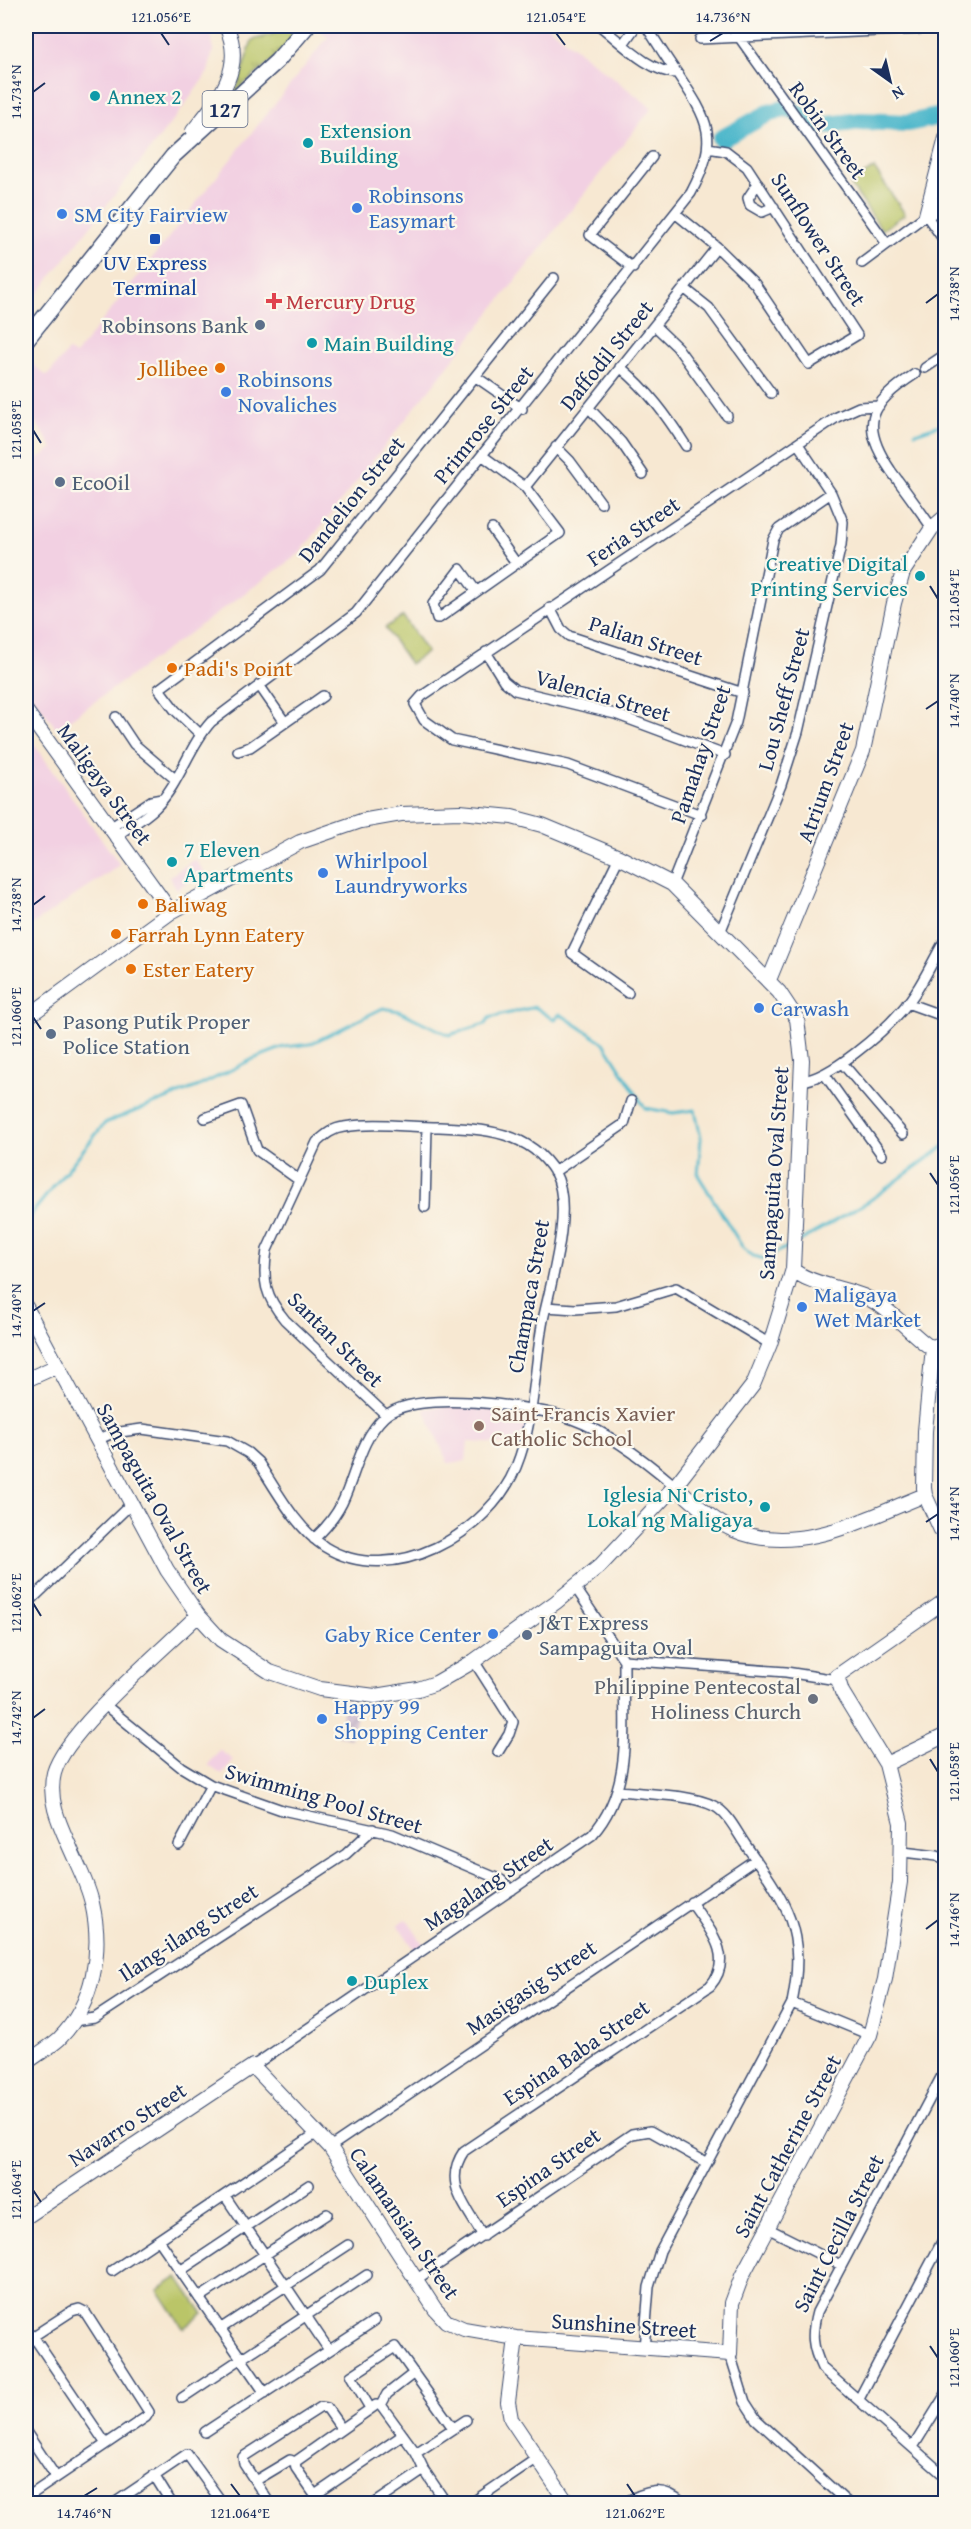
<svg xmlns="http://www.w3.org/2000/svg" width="971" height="2529" viewBox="0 0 971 2529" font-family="'Gentium Book Plus',serif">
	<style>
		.built { fill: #f2d0e2 }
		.industrial { fill: url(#industrial-furrows) }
		.grass { fill: url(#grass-tufts); stroke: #6a7a62; stroke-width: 1.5 }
		.garden { fill: #bac567; stroke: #6a7a62; stroke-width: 1.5 }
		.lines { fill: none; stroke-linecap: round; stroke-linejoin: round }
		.stream { stroke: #4eb7cb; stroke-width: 3 }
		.river { stroke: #4eb7cb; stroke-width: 18 }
		.street-casing { stroke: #3c4b6f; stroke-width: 12 }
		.secondary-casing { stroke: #3c4b6f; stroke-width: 16 }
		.primary-casing { stroke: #3c4b6f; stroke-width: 18 }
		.street { stroke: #fff; stroke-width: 9 }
		.secondary { stroke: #fff; stroke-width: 14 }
		.primary { stroke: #fff; stroke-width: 15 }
		.ticks { fill: none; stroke: #1b2f5e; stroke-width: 2 }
		.culture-dot { fill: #0f9aa8; stroke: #fbf7ec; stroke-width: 2 }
		.shop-dot { fill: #3f7fe0; stroke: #fbf7ec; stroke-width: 2 }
		.transit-dot { fill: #1a4fb4; stroke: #fbf7ec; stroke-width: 2 }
		.health-dot { fill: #e0444e; stroke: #fbf7ec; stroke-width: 2 }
		.service-dot { fill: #5c6f8a; stroke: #fbf7ec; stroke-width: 2 }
		.food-dot { fill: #e8710a; stroke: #fbf7ec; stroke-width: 2 }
		.education-dot { fill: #8d6e63; stroke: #fbf7ec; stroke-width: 2 }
		.worship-dot { fill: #6b7280; stroke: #fbf7ec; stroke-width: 2 }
		.labels { text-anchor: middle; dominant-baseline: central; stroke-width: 4.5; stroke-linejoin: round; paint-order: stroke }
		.shield { fill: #fbf7ec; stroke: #5e6b89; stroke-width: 1.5 }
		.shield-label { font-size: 21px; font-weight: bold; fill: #1b2f5e }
		.culture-label { font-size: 22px; fill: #0d838f; stroke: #fbf7ec; text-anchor: start }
		.street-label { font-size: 22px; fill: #1b2f5e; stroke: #fbf7ec }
		.shop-label { font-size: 22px; fill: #366cbe; stroke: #fbf7ec; text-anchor: start }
		.transit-label { font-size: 22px; fill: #164399; stroke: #fbf7ec }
		.health-label { font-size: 22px; fill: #be3a42; stroke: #fbf7ec; text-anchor: start }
		.service-label { font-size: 22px; fill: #4e5e75; stroke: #fbf7ec; text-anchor: start }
		.food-label { font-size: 22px; fill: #c56008; stroke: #fbf7ec; text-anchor: start }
		.education-label { font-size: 22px; fill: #785e54; stroke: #fbf7ec; text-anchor: start }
		.worship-label { font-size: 22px; fill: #5b616d; stroke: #fbf7ec; text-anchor: end }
		.neatline { fill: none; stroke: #1b2f5e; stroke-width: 2 }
		.ticks-label { font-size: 15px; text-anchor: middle; fill: #1b2f5e }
	</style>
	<defs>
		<pattern id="industrial-furrows" width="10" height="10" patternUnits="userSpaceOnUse" patternTransform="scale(1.5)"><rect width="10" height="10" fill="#cfbed0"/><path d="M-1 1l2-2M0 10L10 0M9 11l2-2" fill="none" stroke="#a79bac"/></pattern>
		<pattern id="grass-tufts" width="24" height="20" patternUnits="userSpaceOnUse" patternTransform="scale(1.5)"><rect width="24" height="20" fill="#bac567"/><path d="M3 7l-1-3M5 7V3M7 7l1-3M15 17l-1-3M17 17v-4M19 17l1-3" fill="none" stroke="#96a058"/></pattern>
	</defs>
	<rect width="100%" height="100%" fill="#fbf7ec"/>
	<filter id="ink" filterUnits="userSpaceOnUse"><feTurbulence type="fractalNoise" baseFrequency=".0167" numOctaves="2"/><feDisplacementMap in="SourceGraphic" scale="12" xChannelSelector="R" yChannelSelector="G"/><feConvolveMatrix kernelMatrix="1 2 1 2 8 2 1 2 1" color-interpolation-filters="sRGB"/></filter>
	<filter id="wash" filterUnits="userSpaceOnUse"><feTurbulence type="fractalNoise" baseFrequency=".008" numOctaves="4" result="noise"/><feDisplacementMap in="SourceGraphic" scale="24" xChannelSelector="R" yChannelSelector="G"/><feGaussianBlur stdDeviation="1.35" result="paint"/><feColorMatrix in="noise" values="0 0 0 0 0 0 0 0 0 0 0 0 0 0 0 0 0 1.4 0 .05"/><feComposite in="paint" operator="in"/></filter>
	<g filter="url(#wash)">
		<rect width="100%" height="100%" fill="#f7e8d2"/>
		<path class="built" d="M26 26H205L212 37 213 50 208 72 184 106 26 309Z
			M323 26H547L652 108 299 554 57 729 26 687V467L53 448 26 408V373L32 364 47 376 68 351 75 355 328 37 320 30Z
			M26 733 120 865 26 929Z
			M195 859 208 877 199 883 187 864Z
			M186 865 194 877 177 889 169 877Z
			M464 1403 530 1410 524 1445 468 1442 466 1461 448 1463 424 1409Z
			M219 1750 233 1760 222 1775 208 1765Z
			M407 1920 424 1945 415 1950 398 1925Z"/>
		<path class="industrial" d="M346 1699 360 1703 351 1739 337 1736Z"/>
		<path class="grass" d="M293 26H303L273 60 232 94 239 82 252 40 283 31Z"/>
		<path class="garden" d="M874 168 905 214 882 230 850 184Z
			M403 616 427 652 410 664 385 628Z
			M178 2277 203 2314 183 2328 158 2290Z"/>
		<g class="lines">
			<path class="stream" d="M915 433 946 423
				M26 1226 33 1212 105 1123 199 1086 253 1059 284 1047 310 1044 383 1008 399 1011 449 1035 485 1024 489 1018 535 1007 554 1020 560 1014 604 1043 645 1108 673 1113 695 1110 701 1138 698 1175 743 1248 753 1256 765 1259 791 1245
				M800 1241 869 1201 946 1145"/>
			<path class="river" d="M721 139 769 113 788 108 820 126 861 121 908 123 946 115"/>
		</g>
	</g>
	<g filter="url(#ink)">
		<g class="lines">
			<g class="street-casing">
				<path id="street" d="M600 26C621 42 649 72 676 73
					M739 37 887 244
					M700 39 946 28
					M623 44 636 26
					M758 183 748 198 750 205 762 212 774 207
					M675 213 717 247 755 284 809 364 857 335 747 167 726 151 708 148
					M862 263 926 215 946 243
					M633 268 590 235 652 157
					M684 288 709 308 771 393
					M655 326 677 347 727 416
					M620 367C648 390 667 416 686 446
					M925 368 946 354
					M915 374C869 404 859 424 891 471 905 490 919 509 932 528
					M476 377 522 409
					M589 408 621 442 643 474
					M556 447 570 461 601 503
					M525 487 717 247
					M492 529 516 563
					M476 591 460 569 433 604 437 618H439L560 533 525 487 483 456
					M550 608 561 629 569 636 743 693
					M486 652 504 681 515 690 615 714 725 755
					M259 685 284 721
					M116 717 134 744 175 779
					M200 734 175 710 159 689 320 570 554 278
					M238 751 250 747 323 696
					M701 815 568 765 452 740 424 720 415 704 422 696 837 417 859 407 879 406
					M110 828 151 801 162 799
					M116 836C128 827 144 819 155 808 180 784 188 747 211 722L356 613 691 193C720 138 709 121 677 73 666 58 656 41 646 26
					M619 857 572 953 628 993
					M672 884 736 722 773 540 779 529 831 493
					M721 930 781 785 798 732 841 545 843 522 831 493 798 444
					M907 1003 946 1017
					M842 1063 903 1134
					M825 1075 882 1155
					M801 1081C830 1079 883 1032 902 1010 920 990 932 962 946 938
					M205 1118 241 1105 257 1150 299 1180
					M554 1172 624 1124 631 1101
					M425 1207 427 1127
					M546 1307 575 1309 616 1306 676 1288 770 1344
					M97 1440 113 1433 142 1429 227 1441 248 1453 258 1462C277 1491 296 1528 325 1547 393 1589 489 1533 516 1467 535 1421 534 1367 543 1320 551 1282 574 1207 555 1173 530 1131 484 1129 439 1127 409 1127 374 1122 344 1127 333 1128 325 1135 317 1142L267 1250C262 1281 265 1296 285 1320L386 1415
					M314 1539C326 1528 335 1517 342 1503 356 1474 360 1440 384 1417 414 1388 534 1406 572 1419 608 1432 646 1461 675 1486
					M575 1587 624 1660
					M26 1605 131 1504
					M624 1660 786 1672 837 1680
					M474 1661 513 1722 509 1734 498 1752
					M105 1705 181 1767 211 1785 282 1810 392 1834 501 1880 512 1890
					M619 1791C645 1794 691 1794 714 1806 728 1813 736 1831 745 1844 786 1902 807 1930 792 2003L660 2251 649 2287 644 2349
					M179 1845 211 1785
					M903 1852 937 1856 946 1861
					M792 2003 870 2035
					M73 2021 95 2018 346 1854 373 1829
					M253 2066 592 1835C635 1787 623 1720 624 1660
					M946 2068 817 2312C811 2334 812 2347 822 2368L946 2477
					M330 2147 756 1859
					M225 2196 329 2350
					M767 2228 841 2265
					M483 2236C466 2206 442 2183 464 2151L710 1986C736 1956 708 1928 691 1902
					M159 2240 265 2393
					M112 2271 317 2133
					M180 2271 309 2185
					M417 2279 632 2134 650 2131 707 2163
					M199 2298 327 2214
					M220 2329 348 2245
					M33 2336 106 2444
					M26 2341 72 2311 79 2309 85 2312 149 2412 146 2417 26 2498
					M730 2354 745 2402 756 2419 849 2504
					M182 2398 367 2275
					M859 2399 946 2234
					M381 2405 416 2453 424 2470 447 2504
					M381 2405 387 2394 414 2373
					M370 2408 351 2376 395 2347 453 2428
					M26 2432 56 2477
					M205 2432 374 2321
					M913 2447 946 2394
					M416 2453 466 2420
					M295 2462 376 2405
					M295 2462 296 2468 321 2504
					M154 2475 172 2504
					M255 2481 290 2460 295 2462
					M315 2495 403 2435
					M113 2504 187 2454 223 2504
					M270 2504 244 2464 243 2457 321 2407 327 2408 341 2428
					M374 2504 424 2470
					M470 2504 536 2459
					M623 2504C645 2490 664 2485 684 2504"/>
			</g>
			<g class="secondary-casing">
				<path id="secondary" d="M193 131C219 99 246 68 226 26
					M926 215 946 138
					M926 215 946 201
					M26 711 171 912
					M769 980 863 751 894 603 903 572 932 528 946 516
					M26 1018 171 912 300 842 361 821 401 814 460 812 512 817 542 825 619 857 672 884 779 992 797 1019 802 1060 793 1269 770 1344 753 1385 675 1486 600 1566 556 1602 474 1661 436 1683 418 1689 375 1696 320 1689 270 1672 221 1640 198 1615 167 1570 26 1307
					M793 1269C803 1282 846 1289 863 1296 889 1307 905 1328 927 1345L933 1347 946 1342
					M933 1347 925 1431 924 1488 925 1495 946 1541
					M26 1380 57 1366
					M675 1486C693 1501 712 1521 734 1530 798 1557 866 1518 925 1495
					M886 1764 946 1735
					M26 2063C36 2055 49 2048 59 2039 94 2004 103 1950 92 1903 88 1885 79 1868 72 1852 61 1827 47 1801 54 1773 66 1730 163 1650 198 1615
					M26 2217 253 2066 330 2147 435 2309 446 2321 464 2329 516 2338 730 2354 732 2303 742 2276 870 2035 885 1979 900 1882 901 1823 886 1764 842 1692 837 1676 946 1600
					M516 2338 508 2402 511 2419 568 2504"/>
			</g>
			<g class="primary-casing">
				<path id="primary" d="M26 340 173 156 277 61 307 26"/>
			</g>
			<use href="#street" class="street"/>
			<use href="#secondary" class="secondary"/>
			<use href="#primary" class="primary"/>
		</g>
	</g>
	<path class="ticks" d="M161 33 169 45M556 33 565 45M710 41 723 33M33 92 45 83M926 303 938 294M33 430 41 443M930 586 938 599M926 709 938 701M33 905 45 896M33 1017 41 1029M930 1173 938 1185M33 1311 45 1303M926 1522 938 1514M33 1603 41 1616M33 1718 45 1709M930 1759 938 1772M926 1929 938 1920M33 2190 41 2202M930 2346 938 2358M231 2484 240 2496M627 2484 635 2496M84 2496 97 2488"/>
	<g class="culture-dot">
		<circle cx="95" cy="96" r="6"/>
		<circle cx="308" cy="143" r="6"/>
		<circle cx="312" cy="343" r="6"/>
		<circle cx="920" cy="576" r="6"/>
		<circle cx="172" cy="862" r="6"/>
		<circle cx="765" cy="1507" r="6"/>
		<circle cx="352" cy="1981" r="6"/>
	</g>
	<g class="shop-dot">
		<circle cx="357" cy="208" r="6"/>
		<circle cx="62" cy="214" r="6"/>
		<circle cx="226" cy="392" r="6"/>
		<circle cx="323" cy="873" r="6"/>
		<circle cx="759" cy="1008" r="6"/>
		<circle cx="802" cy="1307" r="6"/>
		<circle cx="493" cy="1634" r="6"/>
		<circle cx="322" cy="1719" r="6"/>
	</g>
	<rect class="transit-dot" x="149" y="233" width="12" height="12" rx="3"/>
	<path class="health-dot" d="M271 292h6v6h6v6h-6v6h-6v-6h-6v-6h6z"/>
	<g class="service-dot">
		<circle cx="260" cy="325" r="6"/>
		<circle cx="60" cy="482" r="6"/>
		<circle cx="51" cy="1034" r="6"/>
		<circle cx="527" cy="1635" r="6"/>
	</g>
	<g class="food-dot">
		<circle cx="220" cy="368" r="6"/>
		<circle cx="172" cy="668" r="6"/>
		<circle cx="143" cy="904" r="6"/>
		<circle cx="116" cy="934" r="6"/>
		<circle cx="131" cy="969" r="6"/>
	</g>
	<circle class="education-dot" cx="479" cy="1426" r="6"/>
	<circle class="worship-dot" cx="813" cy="1699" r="6"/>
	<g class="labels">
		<rect class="shield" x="202.5" y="91" width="45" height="36" rx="4.5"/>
		<g class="shield-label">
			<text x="225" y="109">127</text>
		</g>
		<g class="culture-label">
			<text x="107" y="96">Annex 2</text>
			<text x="320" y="130">Extension<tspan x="320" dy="25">Building</tspan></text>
			<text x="324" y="343">Main Building</text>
			<text x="908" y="563" text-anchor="end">Creative Digital<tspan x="908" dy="25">Printing Services</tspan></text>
			<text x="184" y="849">7 Eleven<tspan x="184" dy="25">Apartments</tspan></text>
			<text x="753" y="1494" text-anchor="end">Iglesia Ni Cristo,<tspan x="753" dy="25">Lokal ng Maligaya</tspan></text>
			<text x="364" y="1981">Duplex</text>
		</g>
		<g class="street-label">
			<text transform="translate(828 130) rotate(54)">Robin Street</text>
			<text transform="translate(819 239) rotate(57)">Sunflower Street</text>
			<text transform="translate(606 355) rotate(-51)">Daffodil Street</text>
			<text transform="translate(483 424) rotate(-51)">Primrose Street</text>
			<text transform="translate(351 499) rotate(-51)">Dandelion Street</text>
			<text transform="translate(633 531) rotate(-34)">Feria Street</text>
			<text transform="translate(646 640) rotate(18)">Palian Street</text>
			<text transform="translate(603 695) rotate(16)">Valencia Street</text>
			<text transform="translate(783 699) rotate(-75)">Lou Sheff Street</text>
			<text transform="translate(700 754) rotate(-71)">Pamahay Street</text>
			<text transform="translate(825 782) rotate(-70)">Atrium Street</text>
			<text transform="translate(105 784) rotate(54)">Maligaya Street</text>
			<text transform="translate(773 1173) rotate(-86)">Sampaguita Oval Street</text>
			<text transform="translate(528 1296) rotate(-80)">Champaca Street</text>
			<text transform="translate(336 1339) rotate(45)">Santan Street</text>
			<text transform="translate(155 1498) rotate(61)">Sampaguita Oval Street</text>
			<text transform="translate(324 1798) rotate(16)">Swimming Pool Street</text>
			<text transform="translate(488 1883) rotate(-34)">Magalang Street</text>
			<text transform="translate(188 1932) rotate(-33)">Ilang-ilang Street</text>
			<text transform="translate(531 1987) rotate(-34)">Masigasig Street</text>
			<text transform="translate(576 2052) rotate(-34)">Espina Baba Street</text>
			<text transform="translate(127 2124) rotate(-33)">Navarro Street</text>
			<text transform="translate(787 2146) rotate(-62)">Saint Catherine Street</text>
			<text transform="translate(548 2167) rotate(-35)">Espina Street</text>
			<text transform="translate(405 2223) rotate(56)">Calamansian Street</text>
			<text transform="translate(838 2233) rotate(-63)">Saint Cecilla Street</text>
			<text transform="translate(624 2325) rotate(4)">Sunshine Street</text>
		</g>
		<g class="shop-label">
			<text x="369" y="195">Robinsons<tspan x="369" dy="25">Easymart</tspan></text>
			<text x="74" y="214">SM City Fairview</text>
			<text x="238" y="379">Robinsons<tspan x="238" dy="25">Novaliches</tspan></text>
			<text x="335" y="860">Whirlpool<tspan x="335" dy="25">Laundryworks</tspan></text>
			<text x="771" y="1008">Carwash</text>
			<text x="814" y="1294">Maligaya<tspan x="814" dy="25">Wet Market</tspan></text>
			<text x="481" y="1634" text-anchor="end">Gaby Rice Center</text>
			<text x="334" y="1706">Happy 99<tspan x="334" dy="25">Shopping Center</tspan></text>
		</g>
		<g class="transit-label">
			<text x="155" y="262">UV Express<tspan x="155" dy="25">Terminal</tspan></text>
		</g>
		<g class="health-label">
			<text x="286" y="301">Mercury Drug</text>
		</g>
		<g class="service-label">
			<text x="248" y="325" text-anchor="end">Robinsons Bank</text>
			<text x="72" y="482">EcoOil</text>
			<text x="63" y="1021">Pasong Putik Proper<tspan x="63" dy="25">Police Station</tspan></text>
			<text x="539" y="1622">J&amp;T Express<tspan x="539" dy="25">Sampaguita Oval</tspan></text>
		</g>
		<g class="food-label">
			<text x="208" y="368" text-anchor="end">Jollibee</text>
			<text x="184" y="668">Padi's Point</text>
			<text x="155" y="904">Baliwag</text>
			<text x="128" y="934">Farrah Lynn Eatery</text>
			<text x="143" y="969">Ester Eatery</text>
		</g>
		<g class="education-label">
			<text x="491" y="1413">Saint Francis Xavier<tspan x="491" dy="25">Catholic School</tspan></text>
		</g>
		<g class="worship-label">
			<text x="801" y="1686">Philippine Pentecostal<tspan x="801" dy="25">Holiness Church</tspan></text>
		</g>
	</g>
	<rect width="971" height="2529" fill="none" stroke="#fbf7ec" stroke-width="66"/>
	<g transform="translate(890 81) rotate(146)" stroke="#fbf7ec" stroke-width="4.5" paint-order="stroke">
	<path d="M0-4.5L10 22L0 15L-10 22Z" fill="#1b2f5e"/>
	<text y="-9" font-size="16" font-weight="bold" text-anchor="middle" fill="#1b2f5e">N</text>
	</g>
	<rect x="33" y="33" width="905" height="2463" class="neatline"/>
	<g class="ticks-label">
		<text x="161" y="22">121.056°E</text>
		<text x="556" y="22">121.054°E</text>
		<text x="723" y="22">14.736°N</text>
		<text transform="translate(16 92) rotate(-90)" y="5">14.734°N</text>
		<text transform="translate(954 294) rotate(-90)" y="5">14.738°N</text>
		<text transform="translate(16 430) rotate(-90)" y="5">121.058°E</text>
		<text transform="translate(954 599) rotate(-90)" y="5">121.054°E</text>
		<text transform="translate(954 701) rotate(-90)" y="5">14.740°N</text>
		<text transform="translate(16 905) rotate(-90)" y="5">14.738°N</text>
		<text transform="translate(16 1017) rotate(-90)" y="5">121.060°E</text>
		<text transform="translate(954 1185) rotate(-90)" y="5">121.056°E</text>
		<text transform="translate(16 1311) rotate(-90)" y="5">14.740°N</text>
		<text transform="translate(954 1514) rotate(-90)" y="5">14.744°N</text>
		<text transform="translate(16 1603) rotate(-90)" y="5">121.062°E</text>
		<text transform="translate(16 1718) rotate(-90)" y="5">14.742°N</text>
		<text transform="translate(954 1772) rotate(-90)" y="5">121.058°E</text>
		<text transform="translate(954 1920) rotate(-90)" y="5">14.746°N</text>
		<text transform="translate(16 2190) rotate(-90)" y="5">121.064°E</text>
		<text transform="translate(954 2358) rotate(-90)" y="5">121.060°E</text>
		<text x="84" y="2518">14.746°N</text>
		<text x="240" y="2518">121.064°E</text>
		<text x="635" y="2518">121.062°E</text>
	</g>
</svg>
